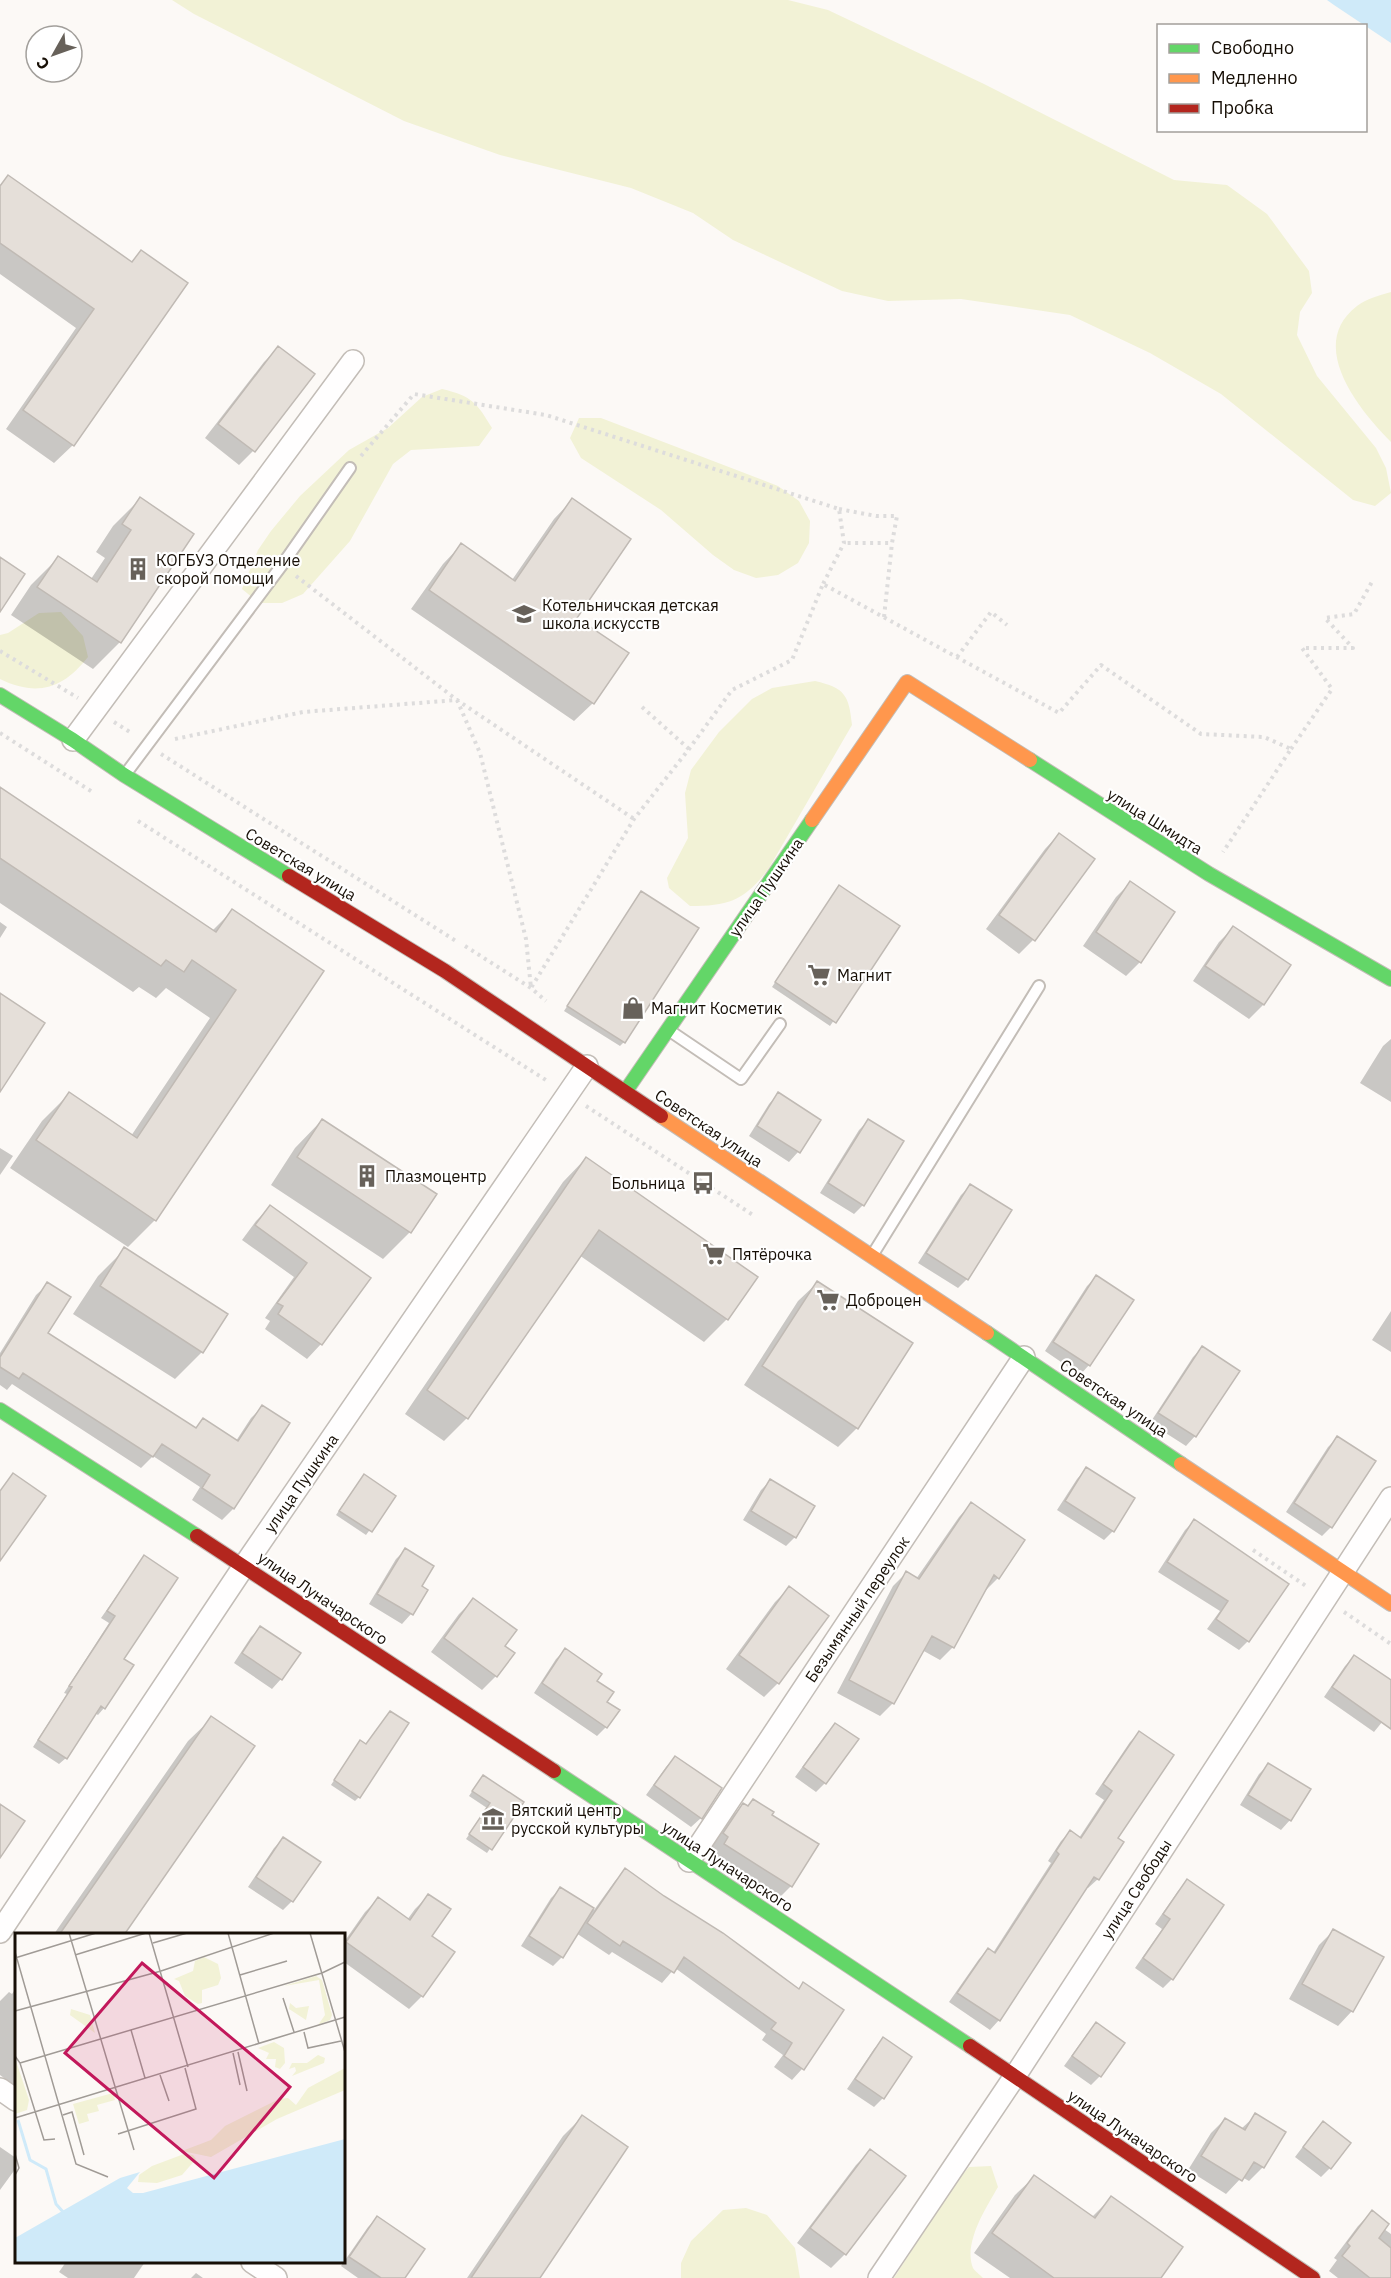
<svg xmlns="http://www.w3.org/2000/svg" width="1391" height="2278" viewBox="0 0 1391 2278" font-family="'IBM Plex Sans',sans-serif">
	<style>
		.green { fill: #f2f2d6 }
		.water { fill: #cfeaf9 }
		.shadow { fill: #0003 }
		.building { fill: #e5dfd9; stroke: #c0bab4; stroke-width: 1.5 }
		.lines { fill: none; stroke-linecap: round; stroke-linejoin: round }
		.lane-casing { stroke: #c3bdb7; stroke-width: 14 }
		.street-casing { stroke: #c3bdb7; stroke-width: 24 }
		.fast-casing { stroke: #c3bdb7; stroke-width: 16 }
		.slow-casing { stroke: #c3bdb7; stroke-width: 16 }
		.jam-casing { stroke: #c3bdb7; stroke-width: 16 }
		.path { stroke: #dddcdc; stroke-width: 4; stroke-dasharray: 3 4.5; stroke-linecap: butt }
		.lane { stroke: #fffefe; stroke-width: 10 }
		.street { stroke: #fffefe; stroke-width: 21 }
		.fast { stroke: #63d668; stroke-width: 14 }
		.slow { stroke: #ff974d; stroke-width: 14 }
		.jam { stroke: #b3261e; stroke-width: 14 }
		.labels { text-anchor: middle; dominant-baseline: central; stroke-width: 4.5; stroke-linejoin: round; paint-order: stroke }
		.poi-label { font-size: 16px; fill: #170f06; stroke: #fff; text-anchor: start }
		.street-label { font-size: 16px; fill: #170f06; stroke: #fff }
		.inset-river { fill: none; stroke: #cfeaf9; stroke-width: 3 }
		.inset-road { fill: none; stroke: #a09b96; stroke-width: 1.5 }
		.view { fill: #c2185b; fill-opacity: 0.15; stroke: #c2185b; stroke-width: 3 }
		.inset-edge { fill: none; stroke: #170f06; stroke-width: 3 }
	</style>
	<rect width="100%" height="100%" fill="#fcf9f6"/>
	<path class="green" d="M172 0H788L828 10 984 84 1174 180 1227 185 1267 214 1309 271 1312 293 1300 312 1297 335 1317 376 1376 448 1386 468 1391 493 1375 506 1353 500 1221 394 1150 353 1070 315 961 299 888 301 842 291 733 240 693 213 631 188 500 155 404 121 194 14Z
		M1391 292V442C1359 410 1306 345 1357 306 1366 299 1380 295 1391 292Z
		M442 389C472 396 477 403 492 428L479 446 411 450 393 464 350 541 303 594 282 603H259L242 589 258 550 271 531 300 496 349 450 388 428 422 397Z
		M579 418H601L778 486 799 501 810 521 809 543 798 563 778 575 756 578 734 570 713 555 661 510 581 458 570 438Z
		M61 612 83 636 88 657C63 689 37 697 0 679V635L8 633 39 613Z
		M815 681C845 688 849 695 852 725L769 868C745 900 730 906 690 906L669 888 667 878 688 838 685 793 691 770 719 732 752 699 772 688Z
		M991 2166 998 2187C986 2208 963 2243 973 2268 975 2271 980 2275 983 2278H894L954 2184 969 2167Z
		M746 2208 767 2215 795 2248 800 2278H681V2263L691 2241 723 2210Z"/>
	<path class="water" d="M1327 0H1391V43L1334 5Z"/>
	<path class="shadow" d="M8 177 130 263 141 252 73 445 54 463 6 429 76 328 0 274V185Z
		M278 348 313 375 253 451 239 465 205 438 264 362Z
		M140 499 120 642 93 669 11 615 31 585 58 558 91 579 105 558 96 552 113 526Z
		M572 500 574 618 593 703 574 721 411 609 443 564 461 545 512 580 554 519Z
		M0 789 212 931 232 911 322 972 155 1220 128 1247 10 1168 42 1121 69 1094 131 1136 210 1018 166 988 156 998 139 987 133 992 0 903Z
		M1059 834 1093 859 1033 940 1019 954 986 929 1045 849Z
		M1130 883 1140 962 1126 976 1083 946 1116 897Z
		M835 892 898 927 830 1026 772 987Z
		M641 893 624 1042 620 1046 564 1011Z
		M0 922 7 927 0 938Z
		M1233 928 1289 965 1263 1005 1249 1019 1193 981 1219 942Z
		M1391 1039V1102L1360 1083 1383 1046Z
		M778 1094 819 1120 798 1152 789 1162 749 1136 769 1104Z
		M322 1120 410 1232 383 1259 271 1185 295 1148Z
		M868 1121 863 1205 854 1214 820 1193 859 1130Z
		M0 1148 13 1156 0 1175Z
		M586 1158 727 1319 704 1342 579 1255 467 1418 444 1441 405 1414 563 1182Z
		M970 1186 967 1279 958 1288 918 1263 961 1195Z
		M270 1207 369 1278 321 1344 307 1359 265 1329 270 1321 265 1318 294 1277 242 1240 256 1221Z
		M125 1249 202 1352 175 1379 73 1314 98 1276Z
		M1096 1277 1089 1365 1080 1375 1045 1351 1087 1286Z
		M817 1283 857 1428 838 1447 744 1385 798 1301Z
		M48 1284 46 1333 195 1429 203 1420 236 1441 251 1418 262 1407 288 1424 233 1509 222 1520 192 1500 200 1487 153 1456 141 1468 12 1384 7 1390 0 1385V1353L36 1295Z
		M1391 1311V1352L1372 1340Z
		M1202 1348 1238 1371 1195 1436 1186 1446 1150 1423 1193 1357Z
		M1337 1438 1331 1527 1322 1536 1286 1512 1328 1447Z
		M1086 1469 1113 1531 1104 1540 1057 1510 1077 1479Z
		M360 1480 394 1497 366 1535 336 1515Z
		M770 1481 795 1537 786 1546 743 1520 761 1490Z
		M971 1504 998 1578 985 1591 953 1647 940 1660 922 1650 893 1703 880 1716 837 1693 893 1586 906 1573 916 1579 959 1517Z
		M1194 1521 1248 1641 1239 1650 1207 1629 1220 1611 1158 1572 1185 1530Z
		M405 1550 420 1587 426 1591 411 1614 402 1624 369 1604 396 1559Z
		M144 1557 122 1660 104 1708 98 1715 95 1713 66 1758 59 1764 33 1747 67 1694 64 1693 109 1623 101 1618Z
		M789 1588 778 1683 764 1697 726 1669 775 1602Z
		M473 1600 503 1646 496 1676 482 1690 431 1652 459 1614Z
		M260 1628 281 1679 272 1689 234 1663 251 1637Z
		M565 1650 595 1681 605 1702 606 1727 597 1736 534 1693 556 1659Z
		M1354 1657 1391 1682V1711L1374 1732 1324 1697 1345 1666Z
		M212 1718 123 1934H54L188 1741Z
		M836 1725 825 1783 816 1792 795 1777 826 1734Z
		M1139 1733 1116 1838 1098 1879 1088 1888 1086 1886 999 2020 990 2030 949 2002 979 1959 988 1950 993 1953 1051 1863 1048 1861 1061 1841 1070 1832 1079 1838 1104 1800 1095 1794 1130 1742Z
		M365 1746 359 1797 355 1801 331 1785 356 1747Z
		M675 1757 701 1818 691 1827 646 1795 666 1767Z
		M1268 1765 1290 1820 1281 1830 1240 1805 1259 1774Z
		M479 1781 522 1802 487 1853 466 1839 487 1808 469 1796Z
		M753 1801 770 1815 791 1886 777 1900 711 1858 715 1852 710 1848 729 1819 743 1805 746 1807Z
		M283 1839 292 1901 283 1910 248 1887 274 1848Z
		M625 1870 798 1990 803 1984 842 2011 802 2069 792 2080 774 2067 783 2055 762 2040 766 2034 675 1968 662 1983 612 1952 609 1955 576 1933 562 1957 553 1966 521 1946 551 1898 560 1889 594 1910 615 1881Z
		M1188 1881 1172 1979 1163 1988 1135 1968 1162 1929 1155 1924 1178 1891Z
		M428 1896 422 1996 409 2009 344 1962V1942L365 1912 378 1899 407 1920 415 1909Z
		M1333 1931 1382 1958 1352 2011 1338 2026 1289 1999 1319 1945Z
		M16 1988V2087L0 2075V2001L9 1992 12 1994Z
		M1096 2024 1100 2076 1091 2085 1064 2066 1087 2034Z
		M883 2039V2098L874 2107 847 2089 874 2049Z
		M1256 2115 1263 2167 1249 2181 1242 2177 1226 2194 1188 2170 1211 2133 1225 2119 1241 2129Z
		M582 2117 538 2278H467L563 2136Z
		M1314 2132 1330 2168 1321 2177 1295 2157Z
		M0 2147 16 2158V2168L0 2190Z
		M870 2151 845 2254 831 2268 797 2243 856 2165Z
		M1034 2177 1091 2218 1111 2198 1159 2278H1010L974 2253 1015 2195Z
		M1372 2212 1384 2229 1391 2234V2278H1338L1329 2271 1337 2260 1334 2258 1358 2226Z
		M377 2218 403 2278H358L341 2266 368 2227Z
		M66 2262H145L134 2278H68L59 2272Z
		M196 2273 203 2278H191Z"/>
	<path class="building" d="M8 175 132 262 141 250 188 283 74 446 23 410 94 309 0 243V186Z
		M278 346 315 374 255 452 218 424Z
		M140 497 194 534 121 643 37 587 58 556 97 582 131 530 122 524Z
		M572 498 631 539 577 618 629 653 594 704 429 590 461 543 515 581Z
		M0 557 25 574 0 612Z
		M0 787 216 932 232 909 324 971 156 1221 36 1140 69 1092 137 1138 236 990 192 960 184 972 166 960 161 966 0 858Z
		M1059 833 1095 859 1035 941 999 915Z
		M1130 881 1175 912 1141 963 1096 932Z
		M839 885 900 926 836 1023 775 982Z
		M641 891 699 928 625 1043 567 1006Z
		M1233 926 1291 965 1264 1005 1205 966Z
		M0 993 45 1023 0 1092Z
		M778 1092 821 1120 800 1153 757 1126Z
		M322 1119 437 1194 411 1233 297 1157Z
		M868 1119 904 1141 864 1206 828 1183Z
		M586 1157 758 1277 728 1320 599 1230 468 1419 427 1390Z
		M970 1184 1012 1210 968 1280 926 1253Z
		M270 1205 371 1278 322 1345 278 1314 283 1306 277 1303 307 1263 255 1225Z
		M124 1247 228 1314 203 1353 100 1286Z
		M1096 1275 1134 1300 1090 1366 1053 1342Z
		M817 1281 913 1343 858 1429 762 1366Z
		M47 1282 71 1297 48 1333 196 1428 203 1418 238 1441 262 1405 290 1423 234 1509 202 1488 210 1475 162 1444 153 1457 23 1373 19 1379 0 1367V1357Z
		M1202 1346 1240 1371 1196 1437 1158 1413Z
		M1337 1436 1376 1461 1332 1528 1294 1503Z
		M1086 1467 1135 1498 1114 1532 1065 1501Z
		M13 1473 46 1496 0 1561V1491Z
		M364 1474 396 1496 372 1532 339 1511Z
		M770 1479 815 1506 796 1538 751 1511Z
		M971 1502 1025 1540 999 1579 994 1575 954 1648 932 1636 894 1704 849 1680 906 1571 919 1579Z
		M1194 1519 1289 1584 1249 1642 1216 1619 1228 1601 1167 1562Z
		M405 1548 434 1566 422 1586 428 1590 413 1615 377 1594Z
		M144 1555 178 1578 124 1659 134 1665 105 1709 101 1706 67 1759 38 1740 72 1687 69 1686 115 1616 107 1611Z
		M789 1586 829 1616 779 1684 739 1655Z
		M473 1598 517 1630 505 1646 515 1653 497 1677 444 1638Z
		M260 1626 301 1653 282 1680 242 1653Z
		M565 1648 602 1674 597 1681 614 1692 607 1702 620 1710 607 1728 542 1683Z
		M1354 1655 1391 1680V1729L1332 1687Z
		M390 1711 409 1723 360 1798 334 1780 360 1740 366 1744Z
		M211 1716 255 1746 124 1935H59Z
		M835 1723 859 1739 826 1784 803 1767Z
		M1139 1731 1174 1755 1118 1838 1124 1842 1099 1880 1094 1877 1000 2021 957 1993 988 1948 995 1953 1059 1854 1056 1851 1070 1830 1081 1838 1112 1791 1103 1784Z
		M675 1756 722 1788 702 1819 654 1785Z
		M1268 1763 1311 1789 1291 1821 1248 1795Z
		M483 1775 524 1802 492 1850 469 1834 490 1803 472 1791Z
		M753 1799 774 1812 772 1815 819 1844 792 1887 724 1844 728 1837 723 1833 743 1803 748 1806Z
		M0 1804 25 1821 0 1858Z
		M283 1837 321 1862 293 1902 256 1877Z
		M625 1868 664 1896 723 1933 799 1989 803 1982 844 2010 804 2070 784 2056 792 2043 771 2029 776 2023 684 1957 674 1973 623 1941 620 1946 587 1923Z
		M1187 1879 1224 1905 1173 1980 1143 1958 1170 1919 1163 1914Z
		M560 1887 594 1908 563 1958 529 1936Z
		M428 1894 451 1909 432 1936 455 1952 423 1997 346 1942 378 1897 410 1920Z
		M1333 1929 1384 1957 1353 2012 1302 1984Z
		M1096 2022 1125 2043 1101 2077 1072 2056Z
		M883 2037 912 2057 884 2099 855 2079Z
		M1255 2113 1286 2132 1264 2168 1254 2162 1242 2181 1201 2156 1225 2118 1245 2130Z
		M582 2115 628 2147 540 2278H471Z
		M1323 2121 1351 2143 1331 2169 1303 2147Z
		M870 2149 906 2176 846 2255 810 2228Z
		M1034 2175 1095 2218 1111 2196 1183 2247 1161 2278H1054L992 2233Z
		M1372 2210 1389 2224 1379 2238 1391 2248V2278H1370L1342 2256 1350 2246 1347 2243Z
		M377 2216 425 2249 405 2278H381L349 2257Z"/>
	<g class="lines">
		<g class="lane-casing">
			<path id="lane" d="M127 772 282 565 350 468
				M670 1031 741 1079 780 1024
				M873 1254 1039 986"/>
		</g>
		<g class="street-casing">
			<path id="street" d="M73 740 353 361
				M689 1861 1024 1357
				M0 1932 244 1566 587 1066
				M0 2089 16 2100
				M252 2262 276 2278
				M879 2278 1015 2076 1391 1498"/>
		</g>
		<g class="fast-casing">
			<path id="fast" d="M0 695 73 740 124 775 289 876
				M1030 760 1209 874 1391 979
				M625 1092 812 820
				M987 1333 1181 1464
				M0 1410 197 1536
				M554 1771 970 2046"/>
		</g>
		<g class="slow-casing">
			<path id="slow" d="M812 820 907 682 1030 760
				M661 1116 987 1333
				M1181 1464 1391 1604"/>
		</g>
		<g class="jam-casing">
			<path id="jam" d="M289 876 445 971 661 1116
				M197 1536 554 1771
				M970 2046 1313 2278"/>
		</g>
		<path class="path" d="M361 456 414 394 546 415 839 509 844 543 823 584
			M839 509 876 516H897L892 543H844
			M296 576 457 700 634 819
			M884 617 892 543
			M0 651 78 698
			M957 657 991 612 1007 625
			M642 707 689 749
			M114 722 133 734
			M0 733 94 793
			M175 739 303 712 457 700 480 753 526 939 531 988 634 819 689 749 732 690 792 660 823 584 1059 713 1101 665 1201 734 1264 737 1291 749 1223 852
			M1291 749 1332 689 1302 648H1353L1325 618 1354 614 1373 580
			M161 754 456 941
			M138 821 549 1082
			M465 946 531 988 546 1001
			M586 1106 753 1215
			M1253 1550 1306 1586
			M1344 1612 1391 1644"/>
		<use href="#lane" class="lane"/>
		<use href="#street" class="street"/>
		<use href="#fast" class="fast"/>
		<use href="#slow" class="slow"/>
		<use href="#jam" class="jam"/>
	</g>
	<defs>
		<g id="building-bare" transform="scale(1.8)"><path d="M-4-6H4V6H1V3H-1V6H-4ZM-2.5-4.3h1.7v1.8h-1.7ZM.8-4.3h1.7v1.8H.8ZM-2.5-1h1.7V.8h-1.7ZM.8-1h1.7V.8H.8Z" fill="#67615a" stroke="#fff" stroke-width="2.5" paint-order="stroke"/></g>
		<g id="school-bare" transform="scale(1.8)"><path d="M0-5L7-2L0 1L-7-2ZM-4 1L0 2.5L4 1V4Q0 6-4 4Z" fill="#67615a" stroke="#fff" stroke-width="2.5" paint-order="stroke"/></g>
		<g id="supermarket-bare" transform="scale(1.8)"><path d="M-6-5.5h2.5l.6 2H6L4.5 2H-2.5L-4.4-4H-6ZM-1.5 3.2a1.3 1.3 0 1 0 .1 0ZM3 3.2a1.3 1.3 0 1 0 .1 0Z" fill="#67615a" stroke="#fff" stroke-width="2.5" paint-order="stroke"/></g>
		<g id="shop-bare" transform="scale(1.8)"><path d="M-5-2.5h2.3a2.7 3.5 0 0 1 5.4 0H5L5.5 6h-11ZM-1.5-2.5h3a1.5 2.3 0 0 0-3 0Z" fill="#67615a" stroke="#fff" stroke-width="2.5" paint-order="stroke"/></g>
		<g id="bus-bare" transform="scale(1.8)"><path d="M-5-6H5V4H4V6H2V4H-2V6H-4V4H-5ZM-3.5-4V0h7V-4ZM-3.5 1.2v1.5H-2V1.2ZM2 1.2v1.5H3.5V1.2Z" fill="#67615a" stroke="#fff" stroke-width="2.5" paint-order="stroke"/></g>
		<g id="museum-bare" transform="scale(1.8)"><path d="M0-6L6-3V-2H-6V-3ZM-5-1h2V3h-2ZM-1-1h2V3h-2ZM3-1h2V3H3ZM-6 4H6V6H-6Z" fill="#67615a" stroke="#fff" stroke-width="2.5" paint-order="stroke"/></g>
	</defs>
	<g fill-rule="evenodd">
		<use href="#building-bare" x="138" y="569"/>
		<use href="#school-bare" x="524" y="614"/>
		<use href="#supermarket-bare" x="819" y="975"/>
		<use href="#shop-bare" x="633" y="1008"/>
		<use href="#building-bare" x="367" y="1176"/>
		<use href="#bus-bare" x="703" y="1183"/>
		<use href="#supermarket-bare" x="714" y="1254"/>
		<use href="#supermarket-bare" x="828" y="1300"/>
		<use href="#museum-bare" x="493" y="1819"/>
	</g>
	<g class="labels">
		<g class="poi-label">
			<text x="156" y="560">КОГБУЗ Отделение<tspan x="156" dy="18">скорой помощи</tspan></text>
			<text x="542" y="605">Котельничская детская<tspan x="542" dy="18">школа искусств</tspan></text>
			<text x="837" y="975">Магнит</text>
			<text x="651" y="1008">Магнит Косметик</text>
			<text x="385" y="1176">Плазмоцентр</text>
			<text x="685" y="1183" text-anchor="end">Больница</text>
			<text x="732" y="1254">Пятёрочка</text>
			<text x="846" y="1300">Доброцен</text>
			<text x="511" y="1810">Вятский центр<tspan x="511" dy="18">русской культуры</tspan></text>
		</g>
		<g class="street-label">
			<text transform="translate(1155 821) rotate(32)">улица Шмидта</text>
			<text transform="translate(301 864) rotate(31)">Советская улица</text>
			<text transform="translate(766 887) rotate(-55)">улица Пушкина</text>
			<text transform="translate(709 1128) rotate(34)">Советская улица</text>
			<text transform="translate(1114 1398) rotate(34)">Советская улица</text>
			<text transform="translate(301 1483) rotate(-55)">улица Пушкина</text>
			<text transform="translate(323 1598) rotate(34)">улица Луначарского</text>
			<text transform="translate(857 1609) rotate(-56)">Безымянный переулок</text>
			<text transform="translate(728 1866) rotate(33)">улица Луначарского</text>
			<text transform="translate(1136 1889) rotate(-57)">улица Свободы</text>
			<text transform="translate(1133 2136) rotate(34)">улица Луначарского</text>
		</g>
	</g>
	<g transform="translate(15 1933)">
		<rect width="330" height="330" fill="#fcf9f6"/>
		<path d="M189 24 203 31 206 45 203 52 187 57V70L183 71 170 63 164 48 159 46 178 38 180 28ZM301 43 307 47 317 82 315 87 303 92 310 82 304 47 269 53ZM275 70 281 75 294 73 291 87 274 76ZM56 76 75 82 80 100 55 82ZM259 109 269 115 270 130 265 136 260 134 261 126H251L254 120 243 115ZM303 122 310 125 309 130 277 143 281 138 280 134 274 136 277 130H292ZM0 125 14 167 12 177 0 181ZM330 135V157L262 186 196 224 167 218 196 207 210 193 264 166 273 165 281 172 293 155ZM98 160 100 167 82 172 84 178 72 181 74 188 64 191 58 171ZM169 221 178 222 181 226 167 242 142 250 123 249 124 242 137 233Z" fill="#f2f2d6"/>
		<path d="M330 206V330H0V305L105 245 125 239 112 255 118 260H128Z" fill="#cfeaf9"/>
		<path class="inset-river" d="M3 187 15 227 31 236 41 271 49 280"/>
		<path class="inset-road" d="M54 0 119 217M134 0 173 134M213 0 244 111M295 0 330 119M138 10 172 0M0 19 61 231 93 244M60 22 131 0M0 25 81 0M225 42 272 28M268 65 279 99M0 78 146 38 259 0M116 97 130 145M289 99 293 115 326 108M223 119 232 158M218 120 225 152M0 123 5 130 29 207 40 206M5 130 307 40 330 29M145 142 154 168M48 182 57 179 69 222M0 185 330 84M103 201 181 176 170 135M0 221 4 235 0 242"/>
		<path class="view" d="M127 30 275 154 199 245 50 120Z"/>
		<rect width="330" height="330" class="inset-edge"/>
	</g>
	<rect x="1157" y="24" width="210" height="108" fill="#ffffff" stroke="#a29f9b" stroke-width="1.5"/>
	<rect x="1169" y="44" width="30" height="9" fill="#63d668" stroke="#a29f9b" stroke-width="1.5"/>
	<text x="1211" y="54" font-size="18" fill="#170f06">Свободно</text>
	<rect x="1169" y="74" width="30" height="9" fill="#ff974d" stroke="#a29f9b" stroke-width="1.5"/>
	<text x="1211" y="84" font-size="18" fill="#170f06">Медленно</text>
	<rect x="1169" y="104" width="30" height="9" fill="#b3261e" stroke="#a29f9b" stroke-width="1.5"/>
	<text x="1211" y="114" font-size="18" fill="#170f06">Пробка</text>
	<g transform="translate(54 54) rotate(230)"><circle r="28" fill="#ffffff" stroke="#a29f9b" stroke-width="1.5"/>
	<path d="M0-4.5L10 22L0 15L-10 22Z" fill="#67615a"/>
	<text y="-9" font-size="16" font-weight="bold" text-anchor="middle" fill="#170f06">С</text>
	</g>
</svg>
